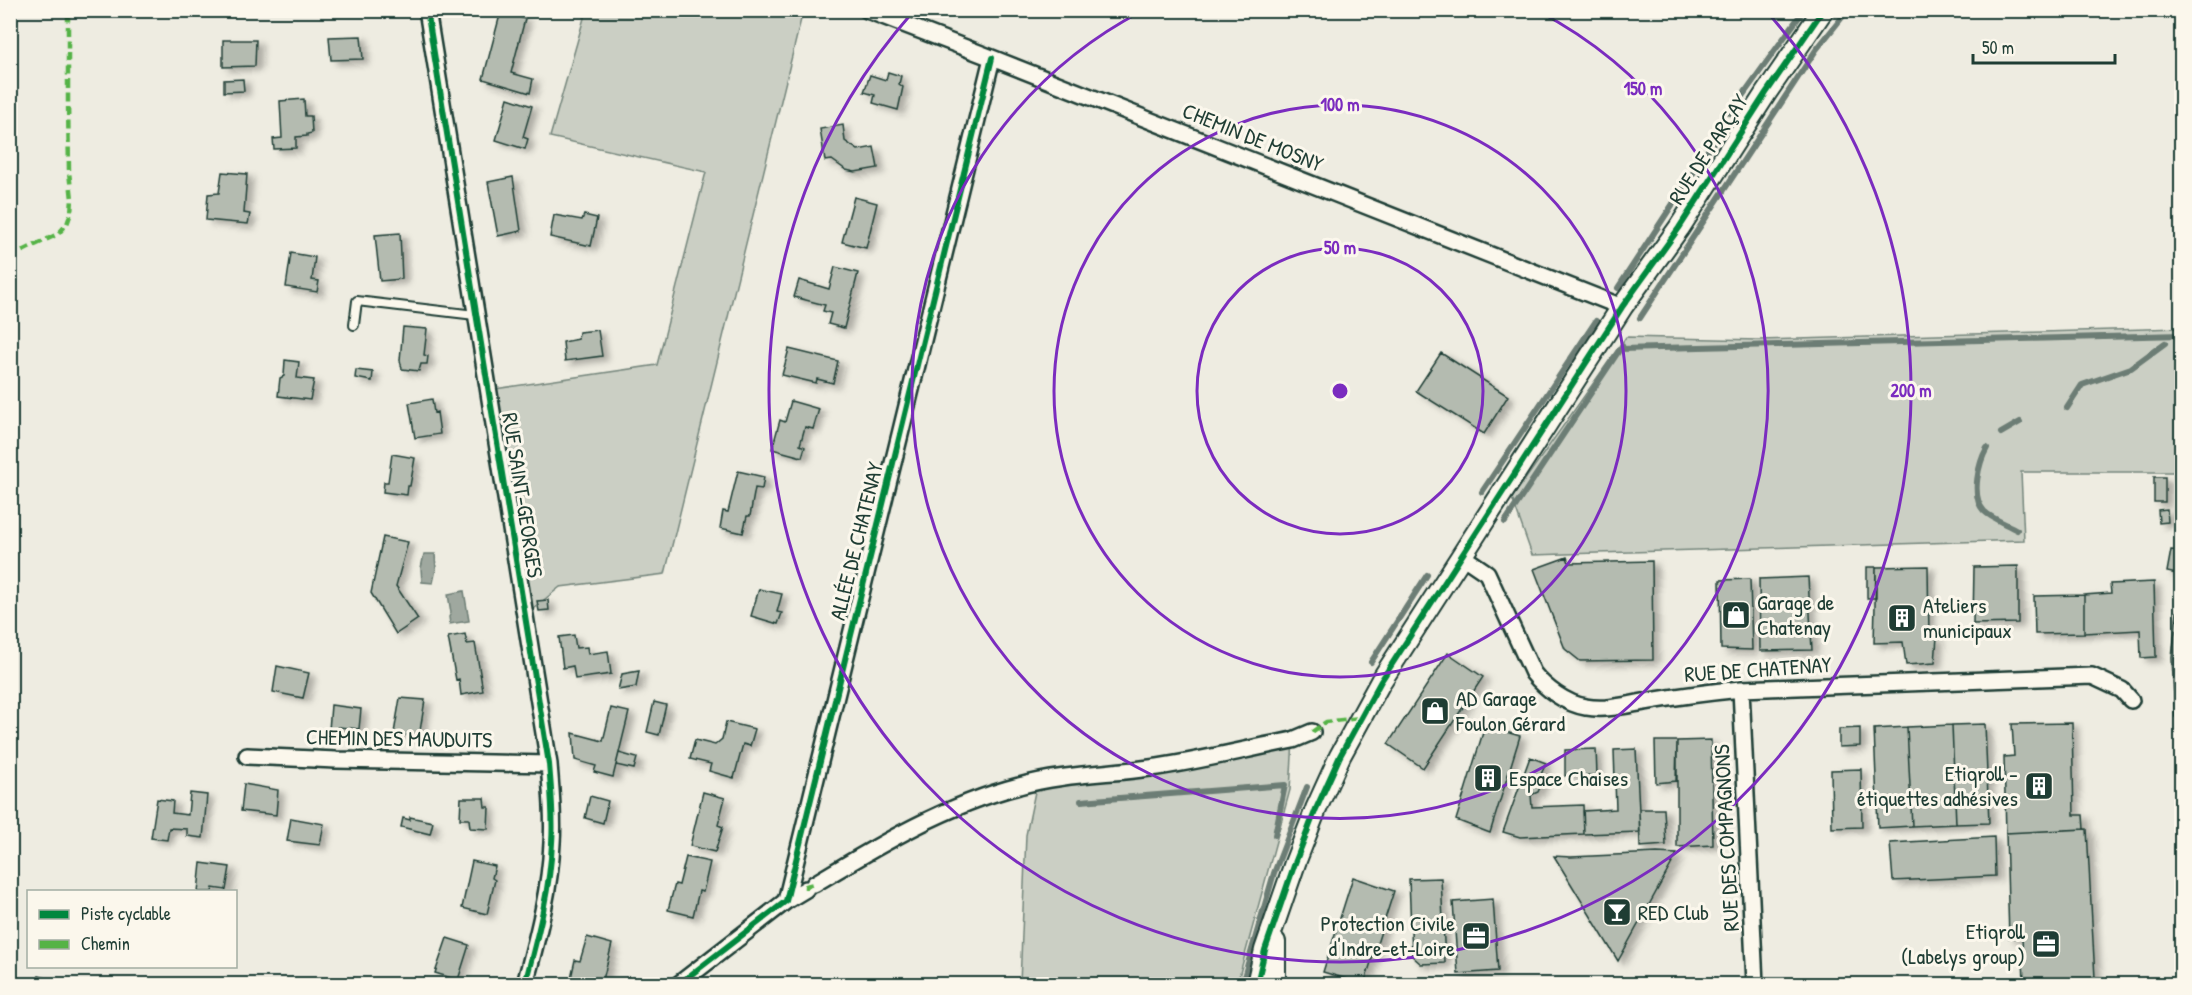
<svg xmlns="http://www.w3.org/2000/svg" width="2192" height="995" viewBox="0 0 2192 995" font-family="'Patrick Hand',sans-serif">
	<style>
		.green { fill: #cbcfc4; stroke: #75867c; stroke-width: 1.5 }
		.water { fill: #9fa89f; stroke: #6c7d74; stroke-width: 1.5 }
		.lines { fill: none; stroke-linecap: round; stroke-linejoin: round }
		.stream { stroke: #6c7d74; stroke-width: 6 }
		.building { fill: #b4bbb0; stroke: #1f3d34; stroke-width: 1.5; filter: url(#shadow) }
		.service-casing { stroke: #1f3d34; stroke-width: 12 }
		.minor-casing { stroke: #1f3d34; stroke-width: 20 }
		.tertiary-casing { stroke: #1f3d34; stroke-width: 24 }
		.service { stroke: #fbf7ec; stroke-width: 8 }
		.minor { stroke: #fbf7ec; stroke-width: 15 }
		.tertiary { stroke: #fbf7ec; stroke-width: 20 }
		.quiet { stroke: #55b346; stroke-width: 4.5; stroke-dasharray: 9 4.5; stroke-linecap: butt }
		.cycleway-casing { stroke: #fbf7ec; stroke-width: 10 }
		.cycleway { stroke: #00873e; stroke-width: 6 }
		.ring { fill: none; stroke: #7b2cbf; stroke-width: 3 }
		.labels { text-anchor: middle; dominant-baseline: central; stroke-width: 6; stroke-linejoin: round; paint-order: stroke }
		.street-label { font-size: 22px; fill: #1f3d34; stroke: #fbf7ec }
		.poi-label { font-size: 22px; fill: #1f3d34; stroke: #fbf7ec; text-anchor: start }
		.centre { fill: #7b2cbf; stroke: #fbf7ec; stroke-width: 3 }
		.ring-label { font-size: 18px; text-anchor: middle; font-weight: bold; fill: #7b2cbf; stroke: #fbf7ec; stroke-width: 6; stroke-linejoin: round; paint-order: stroke }
	</style>
	<defs>
		<filter id="shadow"><feDropShadow dx="6" dy="4" stdDeviation="3" flood-color="#0004"/></filter>
	</defs>
	<rect width="100%" height="100%" fill="#eeece1"/>
	<filter id="ink" filterUnits="userSpaceOnUse"><feTurbulence type="fractalNoise" baseFrequency=".0167" numOctaves="2"/><feDisplacementMap in="SourceGraphic" scale="12" xChannelSelector="R" yChannelSelector="G"/><feConvolveMatrix kernelMatrix="1 2 1 2 8 2 1 2 1" color-interpolation-filters="sRGB"/></filter>
	<g filter="url(#ink)">
		<path class="green" d="M586 11H803L665 574 560 587 524 616 488 390 657 365 706 172 550 137Z
			M2181 328V508L2174 507 2180 472H2021L2024 540 1532 555 1512 498 1626 337 1759 340Z
			M1293 740 1290 790 1237 984H1020L1026 835 1037 782Z"/>
		<path class="water" d="M424 554H435L436 569 433 583 422 582 421 568Z
			M464 591 469 621 450 624 449 617 451 613 448 594Z"/>
		<g class="lines">
			<path class="stream" d="M1730 113 1804 10
				M1618 288 1714 141
				M1640 318 1816 50 1848 10
				M1621 349 2182 335
				M2067 408 2082 385 2131 368 2165 343
				M2001 433 2020 422
				M1987 448C1979 462 1970 496 1984 511 1992 519 2007 524 2017 530
				M1482 492 1596 321
				M1505 522 1622 346
				M1371 662 1427 575
				M1081 801 1285 785 1275 835
				M1242 984 1274 873 1307 787"/>
		</g>
		<path class="building" d="M501 11 525 19 511 73 533 79 530 93 483 79Z
			M361 36 363 59 331 60 329 37Z
			M223 40H256L255 66 223 67Z
			M888 72 901 76 899 84 903 87 898 110 873 103 875 95 864 92 870 75 886 80Z
			M243 79 244 91 224 92V80Z
			M508 98 532 106 523 137 528 139 525 149 496 140Z
			M304 99 305 116H311L312 133 307 134V136L296 137V148L274 149 273 139 282 138 280 101Z
			M843 125 845 141 858 150 874 147 878 168 855 172 846 170 832 160 825 161 820 129Z
			M222 172 247 174 244 213 250 214 248 224 206 220 208 194 219 193Z
			M513 177 521 231 498 236 488 182Z
			M854 197 877 203 866 248 842 242Z
			M554 215 582 220 584 215 597 218 591 246 550 237Z
			M400 233 402 279 380 281 375 235Z
			M291 253 315 257 312 280 319 281 317 292 286 287Z
			M835 267 858 273 844 328 828 324 831 313 823 311 825 305 794 297 799 280 829 289Z
			M403 327 427 329 424 355 428 356 427 364H421L419 371 402 369 400 360Z
			M598 330 602 356 565 361 563 342 578 339 579 332Z
			M789 349 838 361 833 383 817 379 816 383 782 375Z
			M1441 353 1508 396 1484 434 1416 391Z
			M285 360 299 362 297 378 314 380 310 400 278 396 280 378 284 376Z
			M356 370 373 372 372 381 355 378Z
			M432 399 434 413 437 412 440 434 415 438 409 403Z
			M791 401 819 409 813 429 805 427 800 445 805 447 802 457 772 449 780 420 785 422Z
			M392 454 415 458 410 486H408L407 495 383 492 384 482H388Z
			M738 471 764 477 762 489 755 488 750 516H747L743 533 720 528 723 511 728 512Z
			M2154 477H2165V502H2154Z
			M2167 509 2168 522 2159 523 2158 510Z
			M383 537 408 542 396 586 418 619 396 634 371 593Z
			M2171 550 2182 551V575L2167 572Z
			M1567 557 1569 563 1652 561 1653 660 1580 661 1565 649 1534 569Z
			M1928 566 1929 637H1937L1935 663 1906 665 1903 642 1874 643 1876 567Z
			M2018 566V623L1973 624 1974 567Z
			M1867 567H1876V598H1867Z
			M1808 577 1812 650 1760 651 1759 579Z
			M1750 579 1752 650 1721 649 1720 580Z
			M2154 582 2156 657 2141 658 2140 630 2084 633V595L2111 593 2110 584Z
			M2181 583H2182V621L2176 620Z
			M759 589 782 594 777 612 782 613 778 624 751 616Z
			M2084 595V633L2035 634 2034 596Z
			M548 600 549 610 539 611 537 601Z
			M2176 620 2182 621V718L2175 717 2172 658Z
			M465 634 467 644 475 643 483 691 461 695 459 679 456 680 448 637Z
			M574 635 576 648 587 647 588 654 608 651 611 674 575 679 573 666 563 668 559 637Z
			M1448 653 1483 677 1423 768 1388 744Z
			M277 666 309 673 303 698 273 692Z
			M639 671 636 687 618 690 622 674Z
			M400 698 425 700 419 737 394 733Z
			M654 702 666 705 659 735 647 732Z
			M331 705 361 709 359 729 339 727V731L329 730Z
			M611 708 629 712 613 777 594 772 596 766 575 760 573 733 603 741Z
			M726 722 755 729 750 746 743 744 734 778 709 771 711 764 690 759 695 740 715 745 722 739Z
			M2072 723 2074 815H2083L2084 829 2006 833 2004 757 2014 756 2012 724Z
			M1985 724 1989 823 1956 824 1952 725Z
			M1952 725 1956 824 1912 826 1907 727Z
			M1485 726 1520 736 1490 833 1456 820Z
			M1907 727 1912 826 1878 828 1874 729Z
			M1860 728V746L1839 747V729Z
			M1711 740 1713 845 1677 847V741Z
			M1655 741H1677L1676 781 1656 783Z
			M1596 749 1597 775 1565 776V750Z
			M1636 749 1640 832 1584 834 1583 811 1616 809 1614 750Z
			M619 753 637 758 634 769 616 765Z
			M1530 757 1546 763 1539 779 1543 780 1538 792 1531 795 1532 807 1583 805 1584 834 1520 837 1503 832Z
			M1861 769 1862 827 1832 828 1831 770Z
			M244 784 278 790 276 815 241 811Z
			M703 792 725 798 718 825 723 827 715 852 690 846Z
			M190 793 207 795 203 838 187 836V829L169 828 167 840 151 838 157 799 173 801 172 813 188 815Z
			M590 796 608 801 603 823 585 818Z
			M461 798H484L485 807H489L488 829 470 828 469 819H460Z
			M1639 809H1664L1666 845 1640 847Z
			M410 817 433 822 430 834 401 827 403 818 410 820Z
			M291 818 324 824 320 845 287 841Z
			M2087 829 2095 978 2066 980V982H2053V980L2024 981 2022 938H2009L2006 833Z
			M1994 837 1995 876 1893 881 1890 843Z
			M1657 853 1677 854 1618 961 1554 856 1571 857Z
			M686 857 710 862 703 892 699 891 693 916 668 910 675 884 679 885Z
			M472 861 495 866 492 878 495 880 487 914 462 908Z
			M201 863 230 867 226 890 213 888 212 892H198Z
			M1353 877 1394 891 1364 984 1323 972Z
			M1441 878 1445 963 1421 964 1412 956 1409 879Z
			M1493 899 1498 971 1458 974 1453 902Z
			M587 937 612 944 602 984 571 978 575 960 580 961Z
			M447 938 469 945 458 980 435 973Z
			M39 976 70 984H37Z"/>
		<g class="lines">
			<g class="service-casing">
				<path id="service" d="M354 325 357 301 475 315"/>
			</g>
			<g class="minor-casing">
				<path id="minor" d="M427 10 549 764C551 790 554 817 552 843 550 891 537 938 525 984
					M867 10 992 58 1622 307
					M1462 556 1487 573 1533 673C1545 688 1566 704 1586 707 1607 711 1630 704 1650 701 1680 696 1711 692 1741 689L2092 676 2122 690 2131 700
					M1741 689 1755 984
					M247 756 336 760 549 764
					M814 884C879 845 945 805 1019 786 1061 774 1106 774 1150 768 1196 762 1246 749 1293 740L1312 732
					M786 901 806 889
					M679 984 786 901 992 58"/>
			</g>
			<g class="tertiary-casing">
				<path id="tertiary" d="M1257 984 1265 950 1295 863 1316 809 1340 756 1381 681 1622 307 1679 228 1766 93 1823 10
					M1275 984V942"/>
			</g>
			<use href="#service" class="service"/>
			<use href="#minor" class="minor"/>
			<use href="#tertiary" class="tertiary"/>
			<path class="quiet" d="M10 257 58 234 67 224 71 213 72 199 69 172 68 101V10
				M1312 732 1326 722 1359 718
				M806 889V886L814 884"/>
			<g class="cycleway-casing">
				<path id="cycleway" d="M427 10 549 764C551 790 554 817 552 843 550 891 537 938 525 984
					M679 984 786 901 992 58
					M1257 984 1265 950 1295 863 1316 809 1340 756 1381 681 1622 307 1679 228 1766 93 1823 10"/>
			</g>
			<use href="#cycleway" class="cycleway"/>
		</g>
	</g>
	<g class="ring">
		<circle cx="1340" cy="391" r="143"/>
		<circle cx="1340" cy="391" r="286"/>
		<path d="M1538 11A428 428 0 1 1 1142 11"/>
		<path d="M1768 13A571 571 0 1 1 912 13"/>
	</g>
	<defs>
		<g id="shop-square" transform="scale(1.5)"><rect x="-9" y="-9" width="18" height="18" rx="4" fill="#1f3d34" stroke="#fbf7ec"/><path d="M-5-2.5h2.3a2.7 3.5 0 0 1 5.4 0H5L5.5 6h-11ZM-1.5-2.5h3a1.5 2.3 0 0 0-3 0Z" fill="#fff"/></g>
		<g id="building-square" transform="scale(1.5)"><rect x="-9" y="-9" width="18" height="18" rx="4" fill="#1f3d34" stroke="#fbf7ec"/><path d="M-4-6H4V6H1V3H-1V6H-4ZM-2.5-4.3h1.7v1.8h-1.7ZM.8-4.3h1.7v1.8H.8ZM-2.5-1h1.7V.8h-1.7ZM.8-1h1.7V.8H.8Z" fill="#fff"/></g>
		<g id="bar-square" transform="scale(1.5)"><rect x="-9" y="-9" width="18" height="18" rx="4" fill="#1f3d34" stroke="#fbf7ec"/><path d="M-6-5H6L.8 .8V4.5H3.5V6h-7V4.5H-.8V.8Z" fill="#fff"/></g>
		<g id="office-square" transform="scale(1.5)"><rect x="-9" y="-9" width="18" height="18" rx="4" fill="#1f3d34" stroke="#fbf7ec"/><path d="M-6-3h4V-5.5h4V-3h4V5H-6ZM-1-4.5V-3h2v-1.5ZM-6 0V1H6V0Z" fill="#fff"/></g>
	</defs>
	<g fill-rule="evenodd">
		<use href="#shop-square" x="1736" y="615"/>
		<use href="#building-square" x="1902" y="618"/>
		<use href="#shop-square" x="1435" y="711"/>
		<use href="#building-square" x="1488" y="778"/>
		<use href="#building-square" x="2039" y="786"/>
		<use href="#bar-square" x="1617" y="912"/>
		<use href="#office-square" x="1476" y="936"/>
		<use href="#office-square" x="2046" y="944"/>
	</g>
	<g class="labels">
		<g class="street-label">
			<text transform="translate(1253 137) rotate(22)">CHEMIN DE MOSNY</text>
			<text transform="translate(1708 149) rotate(-57)">RUE DE PARÇAY</text>
			<text transform="translate(523 495) rotate(81)">RUE SAINT-GEORGES</text>
			<text transform="translate(856 541) rotate(-76)">ALLÉE DE CHATENAY</text>
			<text transform="translate(1758 669) rotate(-4)">RUE DE CHATENAY</text>
			<text transform="translate(399 738) rotate(1)">CHEMIN DES MAUDUITS</text>
			<text transform="translate(1726 838) rotate(-93)">RUE DES COMPAGNONS</text>
		</g>
		<g class="poi-label">
			<text x="1757" y="602">Garage de<tspan x="1757" dy="25">Chatenay</tspan></text>
			<text x="1923" y="605">Ateliers<tspan x="1923" dy="25">municipaux</tspan></text>
			<text x="1456" y="698">AD Garage<tspan x="1456" dy="25">Foulon Gérard</tspan></text>
			<text x="2018" y="773" text-anchor="end">Etiqroll -<tspan x="2018" dy="25">étiquettes adhésives</tspan></text>
			<text x="1509" y="778">Espace Chaises</text>
			<text x="1638" y="912">RED Club</text>
			<text x="1455" y="923" text-anchor="end">Protection Civile<tspan x="1455" dy="25">d'Indre-et-Loire</tspan></text>
			<text x="2025" y="931" text-anchor="end">Etiqroll<tspan x="2025" dy="25">(Labelys group)</tspan></text>
		</g>
	</g>
	<circle cx="1340" cy="391" r="9" class="centre"/>
	<g class="ring-label">
		<text x="1643" y="95">150 m</text>
		<text x="1340" y="111">100 m</text>
		<text x="1340" y="254">50 m</text>
		<text x="1911" y="397">200 m</text>
	</g>
	<rect width="2192" height="995" fill="none" stroke="#fbf7ec" stroke-width="36"/>
	<rect x="18" y="18" width="2156" height="959" fill="none" stroke="#1f3d34" stroke-width="2" filter="url(#ink)"/>
	<rect x="27" y="890" width="210" height="78" fill="#fbf7ec" stroke="#a3ada2" stroke-width="1.5"/>
	<rect x="39" y="910" width="30" height="9" fill="#00873e" stroke="#a3ada2" stroke-width="1.5"/>
	<text x="81" y="920" font-size="18" fill="#1f3d34">Piste cyclable</text>
	<rect x="39" y="940" width="30" height="9" fill="#55b346" stroke="#a3ada2" stroke-width="1.5"/>
	<text x="81" y="950" font-size="18" fill="#1f3d34">Chemin</text>
	<path d="M1973 54v9h142v-9" fill="none" stroke="#1f3d34" stroke-width="3"/>
	<text x="1982" y="54" font-size="18" fill="#1f3d34" stroke="#fbf7ec" stroke-width="4.5" paint-order="stroke">50 m</text>
</svg>
